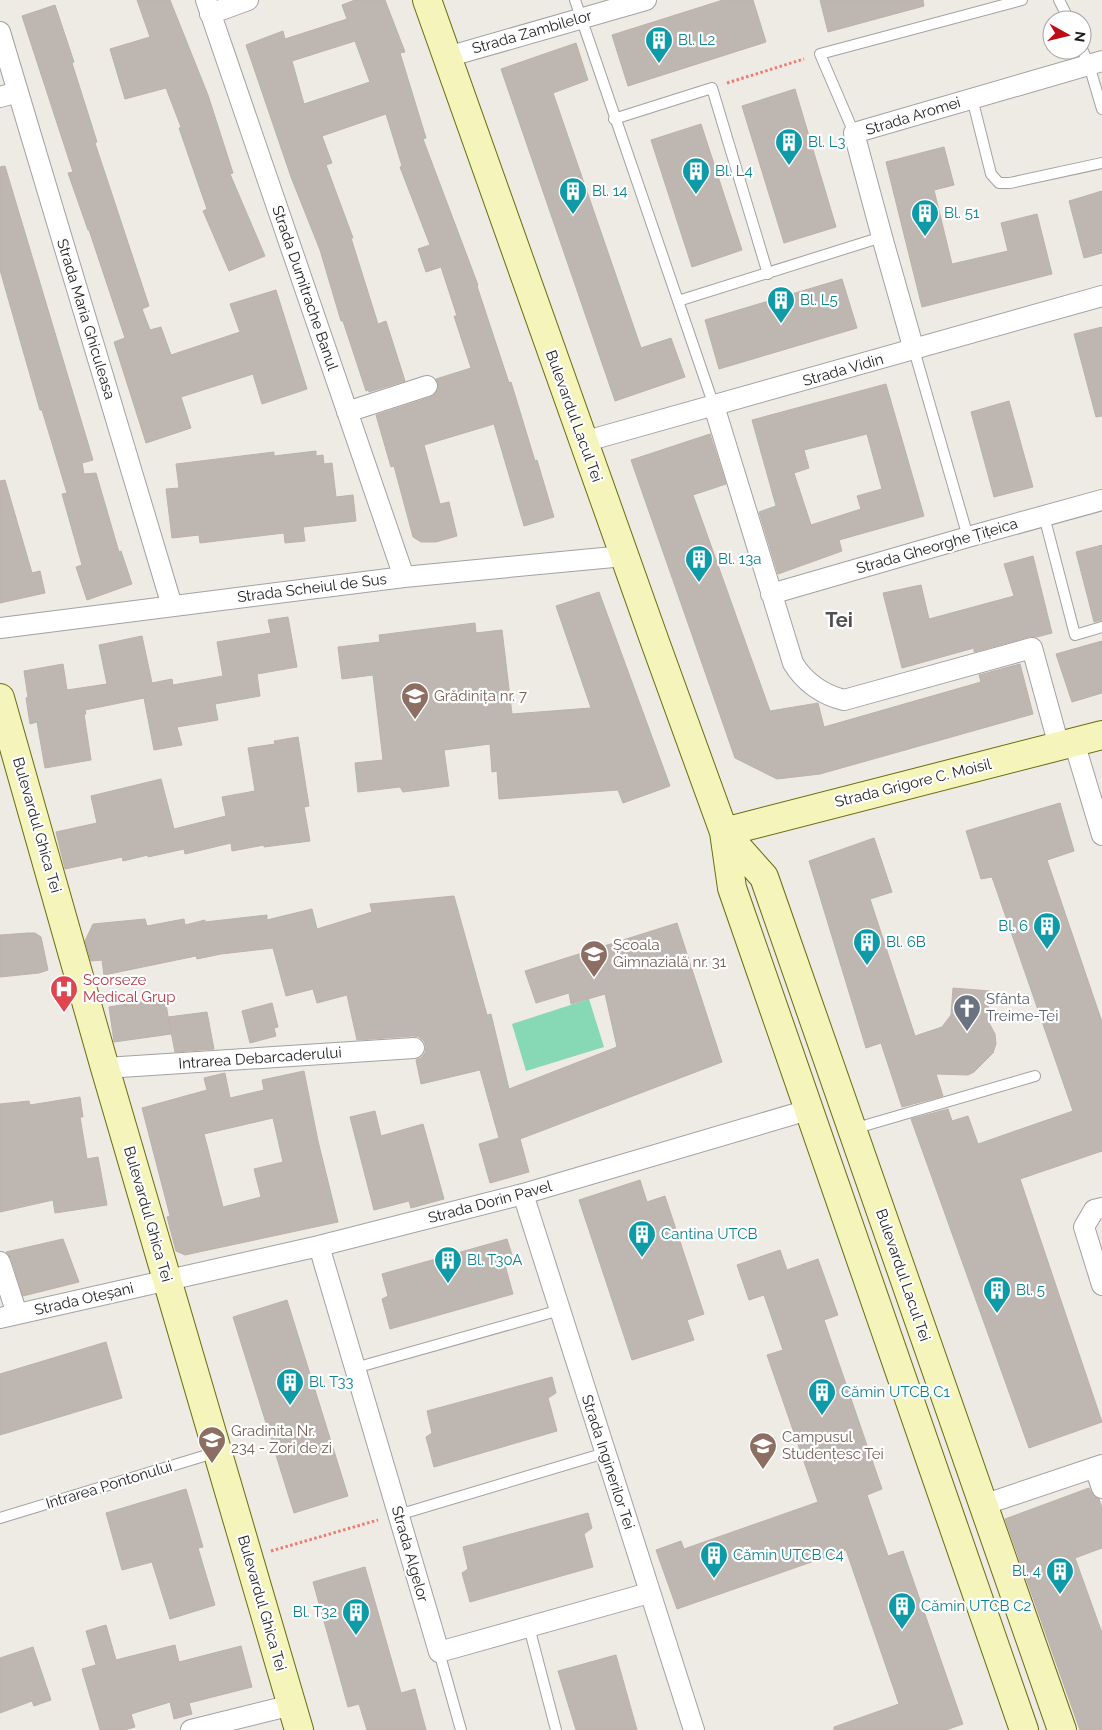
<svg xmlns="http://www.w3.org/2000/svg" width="1102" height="1730" viewBox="0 0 1102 1730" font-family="Raleway,sans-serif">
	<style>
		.pitch { fill: #87d8b5 }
		.building { fill: #beb6b1; stroke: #bfb1a8; fill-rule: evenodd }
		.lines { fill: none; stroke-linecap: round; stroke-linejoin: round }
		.lane-casing { stroke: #a2a2a2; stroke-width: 12 }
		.street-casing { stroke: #a2a2a2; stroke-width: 22 }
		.secondary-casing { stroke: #686d0c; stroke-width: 30 }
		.path { stroke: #f07a73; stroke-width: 3; stroke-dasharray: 2.5 2.5; stroke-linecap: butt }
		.lane { stroke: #fff; stroke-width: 10 }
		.street { stroke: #fff; stroke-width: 20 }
		.secondary { stroke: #f5f5bb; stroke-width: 28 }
		.labels { text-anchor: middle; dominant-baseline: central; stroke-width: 4.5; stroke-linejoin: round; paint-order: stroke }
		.street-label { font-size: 15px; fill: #1e1e1e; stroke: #fff }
		.culture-label { font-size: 15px; fill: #0d838f; stroke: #fff; text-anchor: start }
		.education-label { font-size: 15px; fill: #785e54; stroke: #fff; text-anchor: start }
		.health-label { font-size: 15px; fill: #be3a42; stroke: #fff; text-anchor: start }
		.worship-label { font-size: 15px; fill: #5b616d; stroke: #fff; text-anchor: start }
		.district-label { font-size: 20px; font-weight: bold; fill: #515151; stroke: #fff }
	</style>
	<rect width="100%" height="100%" fill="#eeeae4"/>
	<path class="pitch" d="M589 999 604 1047 526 1071 512 1024Z"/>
	<path class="building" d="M137 0H170L208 95 233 173 230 174 265 256 229 271 203 211 207 209 179 128 181 127 166 88 125 99 110 49 150 37Z
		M355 0H385L405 52 400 53 426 138 423 139 478 285 477 286 509 383 511 382 535 461 537 460 554 517 524 526 494 424 424 445 440 504 449 502 457 536 436 542H421L413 537 394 466 391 467 376 415 431 397 435 394 438 389V383L436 379 471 368 454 316H457L441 267 426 272 418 249 430 245 400 167 402 166 386 114 322 136 332 163 326 165 353 238H351L378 324 386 321 405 381 369 392 368 390 366 391 343 321H341L320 250 291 177 246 45 283 31 285 39 347 19 342 5ZM355 41 370 82 304 104 292 61Z
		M723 0H753L766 42 628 86 612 35Z
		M820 0H923L924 6 828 32Z
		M55 5 74 62 72 63 97 142 95 143 149 306 142 309 150 330 161 327 171 355 240 332 230 304 276 290 307 389 262 404 253 374 181 397 191 428 146 443 114 342 125 338 89 230H88L68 173 73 172 22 16Z
		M576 43 588 80 553 93 641 348 671 338 685 377 615 401 501 69Z
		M795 89 836 227 784 243 742 106Z
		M701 124 742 250 692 267 651 140Z
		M944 147 954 185 934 190 952 264 1008 251 1001 223 1037 214 1052 274 922 307 886 162Z
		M5 166 93 460 82 463 84 474 96 473 119 552 121 551 132 584 87 600 76 567 82 565 62 494 67 493 42 410H40L0 270V167Z
		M1102 191V253L1084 258 1069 201Z
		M842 279 857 328 719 369 705 320Z
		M1102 327V416L1096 417 1074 334Z
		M886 384 924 516 839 540 842 551 778 574 759 512 776 506 752 420ZM867 434 882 489 857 496 861 509 811 525 794 473 809 468 804 450Z
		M1009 401 1033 487 994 497 971 412Z
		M710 434 726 484 693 495 770 711 818 703 824 727 981 682 979 675 1020 664 1033 714 820 774 777 779 735 758 631 460Z
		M316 451V456L323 455 324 464 332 463 336 497 353 495 356 521 303 527 305 541 285 543 284 533 200 543 199 535 172 538 166 489 179 488 176 464 274 452V456Z
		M5 480 32 573 40 571 45 593 0 603V481Z
		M1102 545V620L1094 622 1076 552Z
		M1033 556 1052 633 1037 637H1029L974 652V648L902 668 883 593 921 585 929 619 1014 596 1004 564Z
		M599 592 670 786 623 803 618 790 499 799 497 771 492 772 490 744 444 750 449 786 403 792 400 787 358 792 355 763 383 760 373 675 342 679 338 647 380 642 379 635 475 623 476 633 502 630 512 714 591 708 556 606Z
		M288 617 297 667 257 674 260 696 215 704 218 720 177 727 182 745 154 750 144 698 85 710 86 714H84L91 760 45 768 37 722 30 724 26 698 28 697 24 671 63 664 67 690 107 684 99 645 142 636 152 683 172 679 173 685 223 676 217 642 271 633 268 620Z
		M1102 641V693L1072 702 1056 654Z
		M298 737 309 806 304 807 310 841 264 847V845L232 851 231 843 185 854 184 849 148 857V855L123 861 122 857 65 869 56 832 97 823 91 796 161 779 174 829 226 816 222 797 255 791 248 748 275 744 274 741Z
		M1060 803 1074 851 1047 860 1102 1022V1151L1020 1179 1102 1422 1029 1448 911 1119 948 1109 952 1121 968 1116 978 1144 1073 1111 992 877 981 879 966 831Z
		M874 838 892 892 870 899 915 1036 942 1027 951 1015 953 988 990 991 987 1019 995 1034 996 1044 993 1053 974 1072 968 1075 936 1074 943 1096 902 1107 881 1043 866 1048 809 861Z
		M454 896 487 1015 491 1014 509 1089 617 1047 605 994 571 1004 569 993 536 1003 525 971 677 923 722 1062 520 1139 529 1172 490 1183 479 1144 499 1138 480 1070 421 1084 416 1060 421 1058 425 1053 426 1047 424 1041 419 1037 413 1036 357 1040 347 995 317 1003 313 989 286 996 273 948 221 954 197 959 196 956 104 975 102 960 91 961 85 941 93 924 145 919 147 926 184 919 185 925 205 920V922L267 915V920L312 909 317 929 372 912 370 904Z
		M28 933H35L41 937 48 970 39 973 0 977V935Z
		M165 998 171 1034 114 1042 109 1007Z
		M272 1003 278 1027 274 1028 276 1036 250 1043 242 1011Z
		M207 1012 214 1049 175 1052 168 1017Z
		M304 1071 318 1141 338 1222 185 1255 176 1251 167 1217 170 1216 142 1108 207 1090 204 1078 225 1073 230 1098 264 1090 262 1080ZM273 1118 283 1162 254 1169 261 1197 223 1207 204 1134Z
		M80 1097 83 1117H80L87 1159 98 1157 107 1205 55 1213 53 1200 0 1212V1104L29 1101 30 1105Z
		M375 1111 381 1136 423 1124 444 1199 411 1208 409 1201 374 1210 350 1117Z
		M640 1180 647 1202 665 1196 704 1314 687 1320 694 1340 632 1360 579 1200Z
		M63 1239 79 1282 23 1296 11 1258 6 1252Z
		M507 1239 512 1255 504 1261 513 1294 390 1329 382 1299 388 1296 382 1274Z
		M780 1250 787 1270 818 1259 838 1315 824 1320 882 1489 867 1495 888 1556 903 1551 963 1724 946 1730H834V1727L899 1704 846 1550 677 1609 656 1550 681 1541 684 1549 818 1502 767 1355 783 1350 764 1295 749 1300 737 1265Z
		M287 1300 348 1496 294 1513 233 1317Z
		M106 1342 122 1398 0 1435V1374Z
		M552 1377 556 1393 548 1398 557 1431 434 1467 426 1437 432 1433 427 1411Z
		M1089 1488 1094 1497 1099 1499 1102 1508V1548L1075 1558 1102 1633V1730H1080L1005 1519Z
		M186 1489 203 1547 198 1548 215 1605 170 1619 152 1562 122 1570 106 1513Z
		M588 1513 592 1528 584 1534 593 1567 470 1602 462 1573 468 1569 463 1547Z
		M365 1567 401 1693 415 1689 426 1730H367L359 1704 348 1707 313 1582Z
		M106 1625 116 1660 175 1645 179 1662 241 1646 252 1687 189 1703 192 1714 174 1719 170 1702 131 1714 135 1727 124 1730H100L82 1669 96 1665 86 1631Z
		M33 1647 51 1700 34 1706 32 1701 0 1713V1658Z
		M616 1655 637 1730H576L558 1671Z"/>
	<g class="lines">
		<g class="lane-casing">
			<path id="lane" d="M575 0 714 406
				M1059 0 1069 20
				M1082 49 1089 65 1102 109
				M972 98 991 174 999 183H1010L1102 163
				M614 119 712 88 768 274
				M854 133 820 54 1022 0
				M678 301 882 237
				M914 350 968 537
				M1044 516 1075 635 1102 627
				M853 1129 1035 1076
				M355 1368 560 1310
				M398 1515 605 1453
				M0 1518 217 1452
				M529 1627 556 1730
				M439 1652 461 1730"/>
		</g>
		<g class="street-casing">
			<path id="street" d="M206 0 404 577
				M210 14 248 0
				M0 32 172 606
				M447 57 646 0
				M0 97 18 92
				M914 350 882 237 854 133 1102 61
				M714 406 793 663C804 682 823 695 844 700L1032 648 1059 746
				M347 412 427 386
				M583 442 1102 296
				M771 594 968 537 1102 500
				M0 628 404 577 624 556
				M1074 742 1102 835
				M105 1068 414 1048
				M523 1194 694 1730
				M1102 1208 1094 1210 1084 1227 1102 1285
				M319 1246 439 1652 649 1593
				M0 1262 17 1314
				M0 1318 319 1246 523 1194 808 1110
				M1095 1468 1102 1488
				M983 1505 1102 1465
				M191 1730 292 1705"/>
		</g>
		<g class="secondary-casing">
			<path id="secondary" d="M427 0 655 642 724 832 732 888 1024 1730
				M0 698 105 1068 299 1730
				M724 832 764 877 1062 1730
				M724 832 1102 735"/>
		</g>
		<path class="path" d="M727 83 804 59
			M271 1551 378 1520"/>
		<use href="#lane" class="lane"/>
		<use href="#street" class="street"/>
		<use href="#secondary" class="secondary"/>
	</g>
	<defs>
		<g id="building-pin" transform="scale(1.4375)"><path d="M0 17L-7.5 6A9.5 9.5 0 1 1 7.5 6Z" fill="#0f9aa8" stroke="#fff"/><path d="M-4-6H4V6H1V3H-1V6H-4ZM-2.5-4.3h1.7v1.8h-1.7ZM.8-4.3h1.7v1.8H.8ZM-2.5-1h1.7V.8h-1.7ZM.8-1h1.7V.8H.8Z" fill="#fff"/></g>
		<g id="school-pin" transform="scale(1.4375)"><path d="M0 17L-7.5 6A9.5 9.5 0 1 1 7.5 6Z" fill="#8d6e63" stroke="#fff"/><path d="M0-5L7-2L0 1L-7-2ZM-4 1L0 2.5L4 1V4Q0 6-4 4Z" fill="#fff"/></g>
		<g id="hospital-pin" transform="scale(1.4375)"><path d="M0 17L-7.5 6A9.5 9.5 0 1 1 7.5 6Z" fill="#e0444e" stroke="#fff"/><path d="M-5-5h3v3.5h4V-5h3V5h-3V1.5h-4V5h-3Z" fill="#fff"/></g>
		<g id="church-pin" transform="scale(1.4375)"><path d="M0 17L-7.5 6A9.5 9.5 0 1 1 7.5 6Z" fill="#6b7280" stroke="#fff"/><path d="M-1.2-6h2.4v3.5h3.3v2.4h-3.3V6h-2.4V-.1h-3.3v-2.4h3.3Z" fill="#fff"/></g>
		<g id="university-pin" transform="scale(1.4375)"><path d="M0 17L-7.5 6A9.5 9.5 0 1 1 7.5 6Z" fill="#8d6e63" stroke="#fff"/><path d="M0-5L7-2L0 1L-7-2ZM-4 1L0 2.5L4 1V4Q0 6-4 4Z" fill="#fff"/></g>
	</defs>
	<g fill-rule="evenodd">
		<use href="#building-pin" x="659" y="40"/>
		<use href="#building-pin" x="789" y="142"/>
		<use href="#building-pin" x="696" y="171"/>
		<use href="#building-pin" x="573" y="191"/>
		<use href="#building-pin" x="925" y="213"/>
		<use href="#building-pin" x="781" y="300"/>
		<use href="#building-pin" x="699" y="559"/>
		<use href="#school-pin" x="415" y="696"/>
		<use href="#building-pin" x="1047" y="926"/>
		<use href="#building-pin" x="867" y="942"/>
		<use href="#school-pin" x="594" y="954"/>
		<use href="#hospital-pin" x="64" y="989"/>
		<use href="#church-pin" x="967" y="1008"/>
		<use href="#building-pin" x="642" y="1234"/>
		<use href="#building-pin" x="448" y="1260"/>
		<use href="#building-pin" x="997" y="1290"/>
		<use href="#building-pin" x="290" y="1382"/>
		<use href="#building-pin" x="822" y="1392"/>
		<use href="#school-pin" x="212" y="1440"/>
		<use href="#university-pin" x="763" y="1446"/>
		<use href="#building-pin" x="714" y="1555"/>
		<use href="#building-pin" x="1060" y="1571"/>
		<use href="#building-pin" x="902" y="1606"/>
		<use href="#building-pin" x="356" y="1612"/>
	</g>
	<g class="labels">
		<g class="street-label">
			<text transform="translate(532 32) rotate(-16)">Strada Zambilelor</text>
			<text transform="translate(913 116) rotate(-17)">Strada Aromei</text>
			<text transform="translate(305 288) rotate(71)">Strada Dumitrache Banul</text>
			<text transform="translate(86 319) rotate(73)">Strada Maria Ghiculeasa</text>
			<text transform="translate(843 370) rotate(-16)">Strada Vidin</text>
			<text transform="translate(574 416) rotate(70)">Bulevardul Lacul Tei</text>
			<text transform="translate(937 546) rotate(-16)">Strada Gheorghe Țițeica</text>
			<text transform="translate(312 588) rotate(-7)">Strada Scheiul de Sus</text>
			<text transform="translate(913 783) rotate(-14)">Strada Grigore C. Moisil</text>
			<text transform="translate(37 825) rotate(74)">Bulevardul Ghica Tei</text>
			<text transform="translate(260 1058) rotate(-4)">Intrarea Debarcaderului</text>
			<text transform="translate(490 1202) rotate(-15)">Strada Dorin Pavel</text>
			<text transform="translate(148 1214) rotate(74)">Bulevardul Ghica Tei</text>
			<text transform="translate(903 1275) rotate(71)">Bulevardul Lacul Tei</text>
			<text transform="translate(84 1299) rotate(-13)">Strada Oteșani</text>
			<text transform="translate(608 1462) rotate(72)">Strada Inginerilor Tei</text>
			<text transform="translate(109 1485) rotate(-17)">Intrarea Pontonului</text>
			<text transform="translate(410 1554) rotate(74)">Strada Algelor</text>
			<text transform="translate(262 1603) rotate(74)">Bulevardul Ghica Tei</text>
		</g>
		<g class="culture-label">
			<text x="678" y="40">Bl. L2</text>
			<text x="808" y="142">Bl. L3</text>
			<text x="715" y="171">Bl. L4</text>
			<text x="592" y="191">Bl. 14</text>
			<text x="944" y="213">Bl. 51</text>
			<text x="800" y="300">Bl. L5</text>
			<text x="718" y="559">Bl. 13a</text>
			<text x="1028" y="926" text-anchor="end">Bl. 6</text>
			<text x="886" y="942">Bl. 6B</text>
			<text x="661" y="1234">Cantina UTCB</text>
			<text x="467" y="1260">Bl. T30A</text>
			<text x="1016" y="1290">Bl. 5</text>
			<text x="309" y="1382">Bl. T33</text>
			<text x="841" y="1392">Cămin UTCB C1</text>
			<text x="733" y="1555">Cămin UTCB C4</text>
			<text x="1041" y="1571" text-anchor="end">Bl. 4</text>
			<text x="921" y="1606">Cămin UTCB C2</text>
			<text x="337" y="1612" text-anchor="end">Bl. T32</text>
		</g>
		<g class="education-label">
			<text x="434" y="696">Grădinița nr. 7</text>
			<text x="613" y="945">Școala<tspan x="613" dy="17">Gimnazială nr. 31</tspan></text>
			<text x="231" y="1431">Gradinita Nr.<tspan x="231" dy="17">234 - Zori de zi</tspan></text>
			<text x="782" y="1437">Campusul<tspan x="782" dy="17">Studențesc Tei</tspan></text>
		</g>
		<g class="health-label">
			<text x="83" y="980">Scorseze<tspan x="83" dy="17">Medical Grup</tspan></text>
		</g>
		<g class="worship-label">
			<text x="986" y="999">Sfânta<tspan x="986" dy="17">Treime-Tei</tspan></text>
		</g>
		<g class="district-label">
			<text x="839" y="620">Tei</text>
		</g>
	</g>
	<g transform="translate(1067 35) rotate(98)"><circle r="24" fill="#ffffff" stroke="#a5a5a5"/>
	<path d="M0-4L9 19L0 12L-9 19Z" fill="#be0d16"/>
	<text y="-8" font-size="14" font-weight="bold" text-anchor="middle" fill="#1e1e1e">N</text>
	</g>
</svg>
